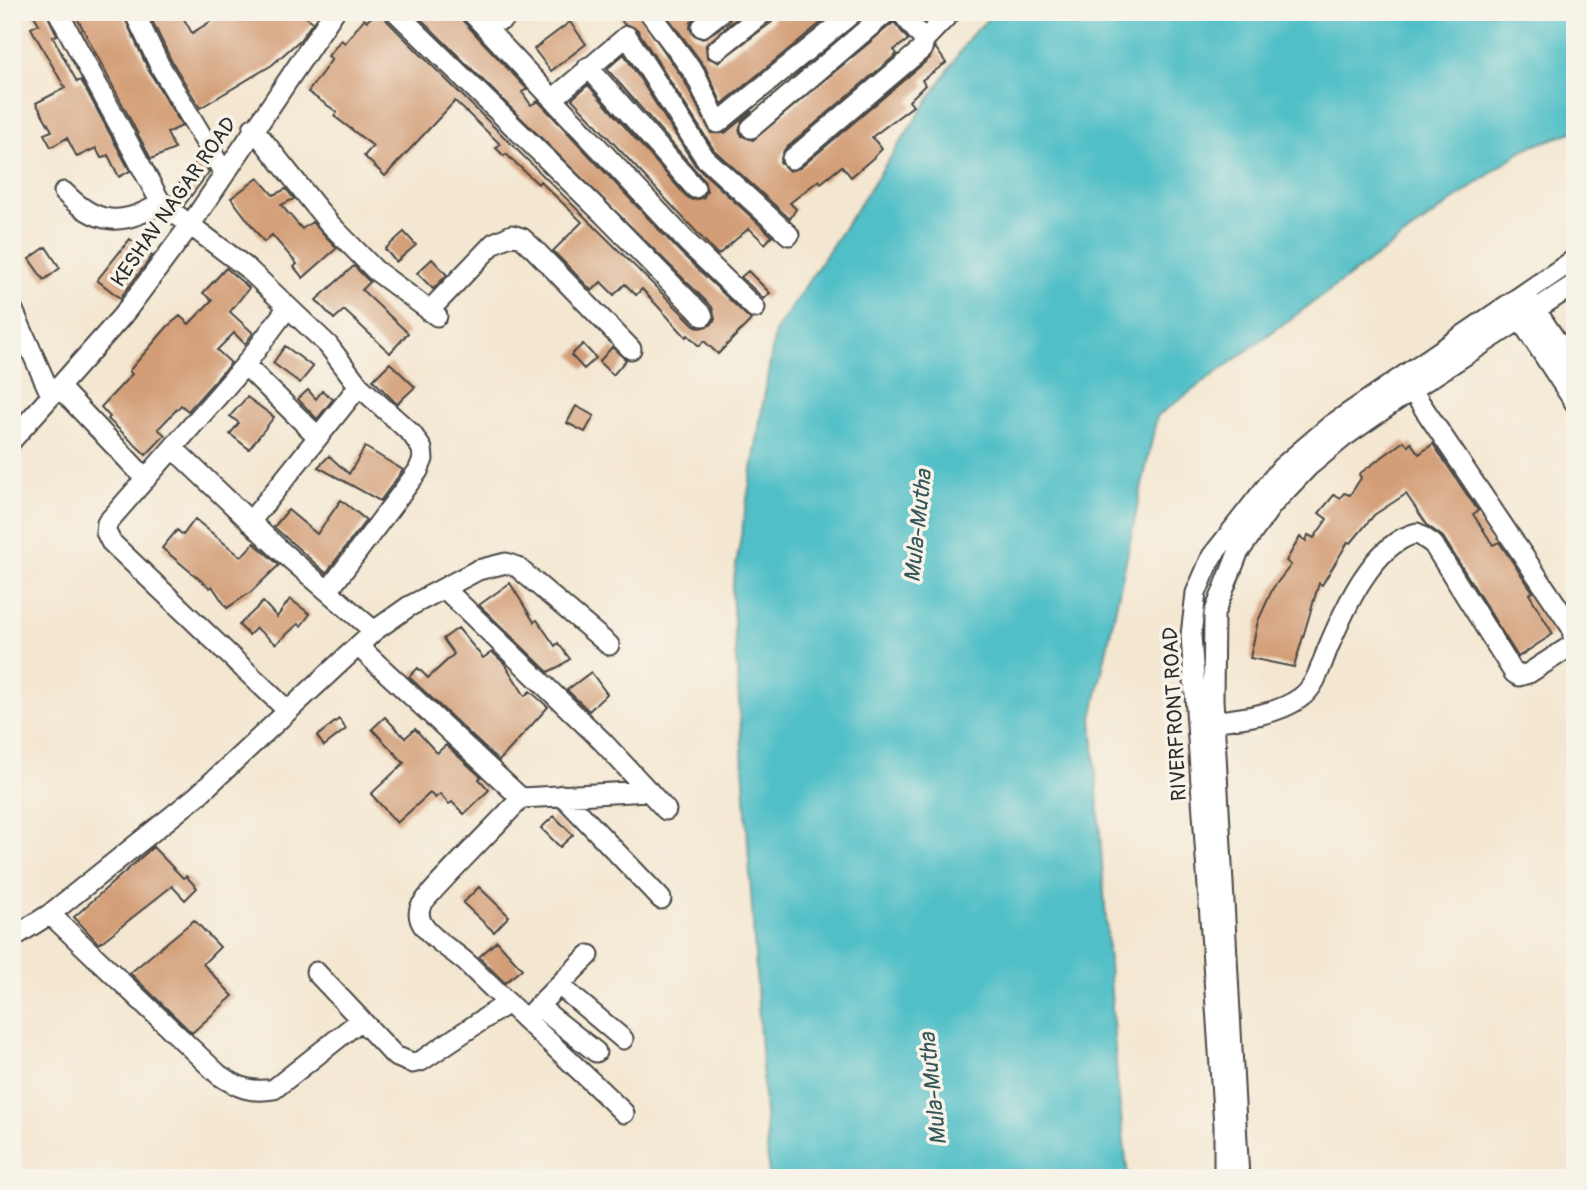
<svg xmlns="http://www.w3.org/2000/svg" width="1587" height="1190" viewBox="0 0 1587 1190" font-family="Pangolin,sans-serif">
	<style>
		.water { fill: #51bfc7; stroke: #3e7579; stroke-width: 2 }
		.building { fill: #d39e77 }
		.lines { fill: none; stroke-linecap: round; stroke-linejoin: round }
		.minor-casing { stroke: #494744; stroke-width: 23 }
		.minor { stroke: #fff; stroke-width: 19 }
		.labels { text-anchor: middle; dominant-baseline: central; stroke-width: 7; stroke-linejoin: round; paint-order: stroke }
		.street-label { font-size: 21px; fill: #2b2b2b; stroke: #f7f3e8 }
		.water-label { font-size: 23px; font-style: italic; fill: #36575a; stroke: #f7f3e8 }
	</style>
	<rect width="100%" height="100%" fill="#f7f3e8"/>
	<filter id="ink" filterUnits="userSpaceOnUse"><feTurbulence type="fractalNoise" baseFrequency=".0143" numOctaves="2"/><feDisplacementMap in="SourceGraphic" scale="14" xChannelSelector="R" yChannelSelector="G"/><feConvolveMatrix kernelMatrix="1 2 1 2 8 2 1 2 1" color-interpolation-filters="sRGB"/></filter>
	<filter id="wash" filterUnits="userSpaceOnUse"><feTurbulence type="fractalNoise" baseFrequency=".00686" numOctaves="4" result="noise"/><feDisplacementMap in="SourceGraphic" scale="28" xChannelSelector="R" yChannelSelector="G"/><feGaussianBlur stdDeviation="1.57" result="paint"/><feColorMatrix in="noise" values="0 0 0 0 0 0 0 0 0 0 0 0 0 0 0 0 0 1.4 0 .05"/><feComposite in="paint" operator="in"/></filter>
	<g filter="url(#wash)">
		<rect width="100%" height="100%" fill="#f4e7d1"/>
		<path class="water" d="M995 12H1575V131L1524 149 1157 416 1092 718 1117 1080 1128 1178H769L732 590 775 332 970 37Z"/>
		<g id="blocks">
			<path class="building" d="M32 12H46L57 35 53 37 65 60 77 82 81 80 130 171 119 177 108 155 101 158 96 148 77 157 67 138 51 147 44 134 52 131 36 103 65 88 31 28 39 24Z
				M74 12H122L149 71 182 126 167 133 175 149 151 159Z
				M148 12H180L192 33 226 12H299L313 22 300 40 272 65 200 108 171 60Z
				M377 12H384L387 21 694 325 700 328 711 325 715 319 712 307 414 12H459L462 20 527 89 522 92 531 105 538 101 680 252 751 320 718 354 704 341 699 346 688 335 686 337 642 289 636 295 625 284 614 295 601 282 592 291 553 251 582 222 540 181 538 184 506 154 504 156 496 148 500 144 455 101 385 176 364 156 373 146 334 116 337 112 308 92 332 59 328 56 341 40 345 43 364 19 367 21Z
				M616 12H637L684 80 711 133H725L752 111 743 119 739 130 742 136 753 140 894 22 908 40 894 50 897 54 784 150 780 162 789 171 800 168 930 58 935 47 946 63 922 80 925 85 909 101 913 106 872 137 882 149 873 158 851 177 842 166 821 183 819 180 790 203 796 209 790 219 714 150 637 29 624 24Z
				M664 12H701L691 22 690 28 693 35 703 39 729 22 733 12H744L706 45 707 57 718 62 772 22 776 12H834L722 104 705 67Z
				M570 22 586 44 551 71 534 49Z
				M624 54 695 165 772 236 765 244 749 228 718 255 572 99 588 85 686 196 692 200 703 198 707 191 704 180 607 69Z
				M200 157 209 172 184 205 171 195Z
				M258 178 273 195 286 189 294 199 281 205 302 229 312 222 337 248 303 278 294 267 297 264 272 235 264 242 231 198Z
				M404 232 416 245 396 262 385 249Z
				M130 239 152 256 120 298 97 280Z
				M46 247 60 268 44 280 29 259Z
				M432 259 447 275 433 289 417 273Z
				M354 266 370 282 362 290 408 333 390 353 344 310 334 319 316 300Z
				M226 268 249 288 230 312 253 333 245 344 234 333 217 350 231 363 188 411 181 405 158 429 165 435 146 455 108 419 110 417 101 407 132 374 129 371 168 326 180 316 189 324 212 300 203 293Z
				M748 271 770 293 764 299 741 277Z
				M583 344 596 358 584 369 571 355Z
				M285 346 313 367 300 383 273 363Z
				M612 347 626 360 613 375 599 362Z
				M390 363 415 387 397 404 373 380Z
				M308 390 316 399 322 391 333 399 317 419 298 399Z
				M247 397 274 417 249 449 230 434 239 423 230 416Z
				M576 406 594 416 585 432 567 423Z
				M1404 441 1408 446 1411 443 1419 454 1433 444 1478 511 1473 514 1493 545 1499 542 1533 592 1529 594 1553 634 1518 657 1443 537 1428 526 1406 494 1374 515 1351 543 1348 542 1322 585 1319 583 1294 667 1250 658 1258 621 1273 588 1291 565 1286 561 1300 537 1306 541 1308 535 1314 538 1327 519 1319 513 1334 495 1340 498 1344 493 1350 495 1361 478 1359 474Z
				M365 447 403 470 380 501 318 467 329 456 349 474Z
				M341 500 366 520 326 573 274 527 288 510 317 534Z
				M195 519 241 557 254 543 279 565 251 592 227 608 212 586 210 588 162 548 177 530 183 535Z
				M510 583 534 622 537 620 555 646 558 643 570 659 560 666 548 672 479 605Z
				M290 599 310 614 301 626 298 624 276 644 256 628 249 635 239 625 263 602 277 617Z
				M458 628 483 658 492 652 504 663 525 696 530 691 548 707 499 761 409 677 418 668 428 678 454 654 443 639Z
				M591 672 607 694 589 711 567 690Z
				M385 717 405 738 415 729 437 753 446 745 481 777 479 779 489 790 464 814 452 802 449 804 440 794 435 798 430 793 397 823 371 794 404 763 372 729Z
				M339 719 346 729 324 746 317 736Z
				M554 816 573 835 560 847 541 828Z
				M153 847 183 878 186 876 197 888 185 900 172 886 99 944 74 917Z
				M479 887 509 916 494 932 463 903Z
				M194 920 220 947 203 964 233 996 192 1033 130 973Z
				M497 941 522 969 505 983 479 957Z"/>
		</g>
	</g>
	<g filter="url(#ink)">
		<use href="#blocks" fill-opacity="0" stroke="#494744" stroke-width="2"/>
		<g class="lines">
			<g class="minor-casing">
				<path id="minor" d="M58 12 161 203 247 268 328 345 359 386 412 434 422 449 423 459 418 471 328 591
					M134 12 160 66 224 173
					M396 12 604 215 703 316
					M471 12 689 244 755 308
					M491 12 502 20 512 12
					M649 12 695 74 718 123 854 12
					M702 27 721 12
					M924 40 951 12
					M717 50 764 12
					M588 67 695 188
					M554 98 627 36 705 158 789 235
					M253 128 328 222 375 270 437 316
					M751 128 887 12
					M792 159 922 49 924 40 901 12
					M64 192C96 225 122 227 161 203
					M1529 300 1575 369
					M12 308 51 395
					M1514 310 1575 403
					M429 311 494 243 512 235 522 238 534 249 631 349
					M245 365 317 436
					M59 387 146 479
					M12 440 123 315 191 224 334 12
					M174 449 280 550 374 631
					M250 522 359 386
					M444 588 602 741 666 810
					M358 646 521 798 649 791
					M288 711 111 542 106 532 107 523 245 365 288 307
					M1201 723C1232 719 1274 717 1300 698 1316 687 1321 665 1328 648 1344 610 1373 543 1417 533L1433 544 1514 673 1519 676 1529 673 1574 644 1572 628 1404 379
					M562 795 661 899
					M521 798C506 816 423 897 420 908 418 915 420 922 425 928 437 943 456 952 470 966 520 1016 573 1063 624 1113
					M50 914 219 1075C239 1088 251 1093 274 1089L361 1020
					M12 938 50 914 197 796 374 631 408 607 478 570 506 563 517 567 609 645
					M316 972 395 1056 412 1063 421 1061 506 1004
					M559 985 623 1039
					M538 1006 596 1052
					M525 1019 589 955
					M1224 1178V1126L1191 635 1196 593 1212 556 1281 468 1331 425 1575 259
					M1239 1178 1213 699 1214 614 1238 553 1272 505 1308 467 1344 437 1413 389 1575 284"/>
			</g>
			<use href="#minor" class="minor"/>
		</g>
	</g>
	<g class="labels">
		<g class="street-label">
			<text transform="translate(174 202) rotate(-55)">KESHAV NAGAR ROAD</text>
			<text transform="translate(1175 714) rotate(-93)">RIVERFRONT ROAD</text>
		</g>
		<g class="water-label">
			<text transform="translate(918 526) rotate(-84)">Mula-Mutha</text>
			<text transform="translate(933 1089) rotate(-96)">Mula-Mutha</text>
		</g>
	</g>
	<rect width="1587" height="1190" fill="none" stroke="#f7f3e8" stroke-width="42"/>
</svg>
